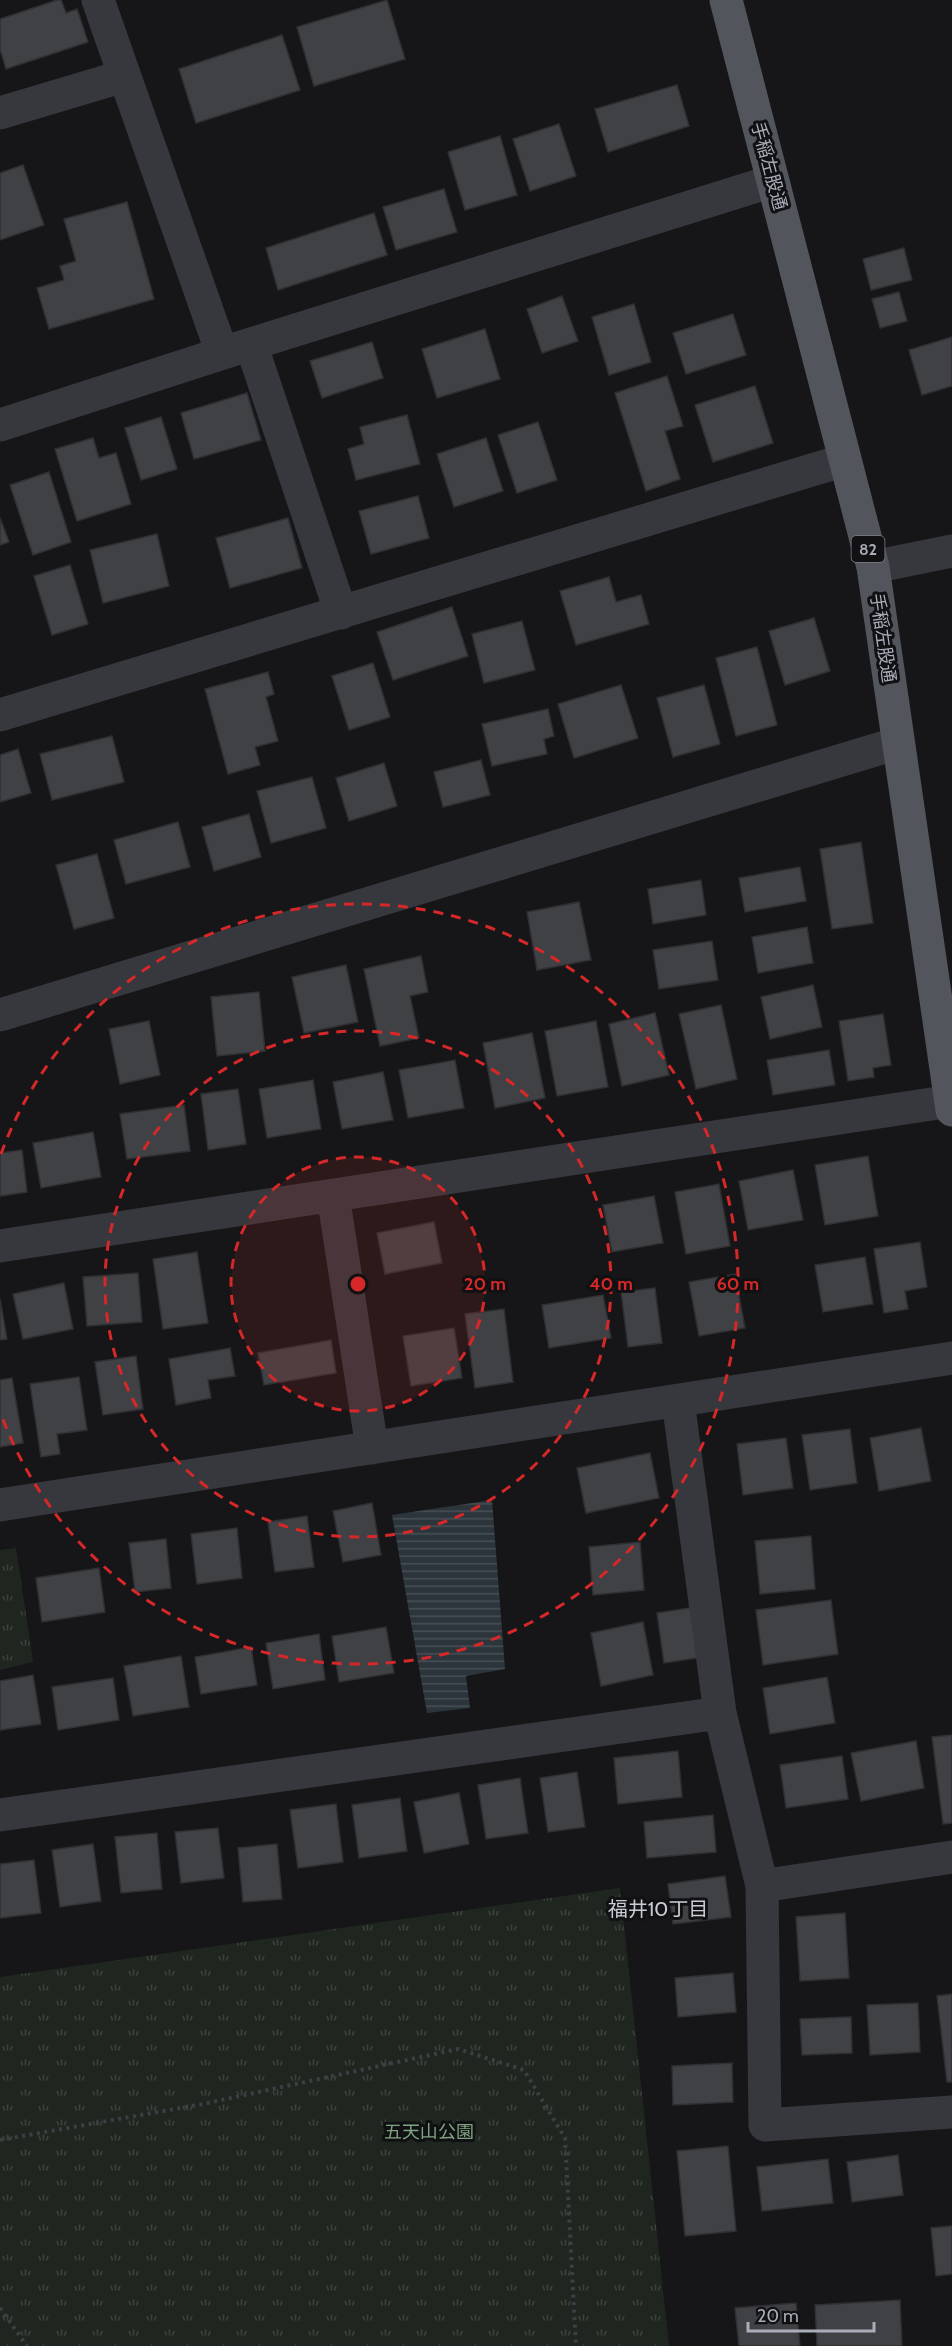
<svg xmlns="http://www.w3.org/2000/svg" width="952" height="2346" viewBox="0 0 952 2346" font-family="Cabin,'Noto Sans JP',sans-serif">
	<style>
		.park { fill: url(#park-tufts) }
		.water { fill: url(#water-rules) }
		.building { fill: #404145; stroke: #303034; stroke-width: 1.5 }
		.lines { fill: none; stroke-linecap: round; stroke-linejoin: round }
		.path { stroke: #3d3f44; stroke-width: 4; stroke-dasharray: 3 4.5; stroke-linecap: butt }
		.minor { stroke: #37383d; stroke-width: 33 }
		.major { stroke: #53555c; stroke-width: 33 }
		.ring { fill: none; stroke: #d62828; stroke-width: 3; stroke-dasharray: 10 8 }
		.labels { text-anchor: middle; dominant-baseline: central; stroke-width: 6; stroke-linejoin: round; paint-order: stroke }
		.shield { fill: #111113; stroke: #7b7e86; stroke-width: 1.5 }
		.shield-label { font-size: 16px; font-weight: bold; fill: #a8adb8 }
		.street-label { font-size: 18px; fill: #a8adb8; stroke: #111113 }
		.park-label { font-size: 18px; fill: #7fa381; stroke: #111113 }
		.neighbourhood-label { font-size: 20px; fill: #c9ccd4; stroke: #111113 }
		.centre { fill: #d62828; stroke: #111113; stroke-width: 3 }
		.ring-label { font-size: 18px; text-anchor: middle; font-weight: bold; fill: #d62828; stroke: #111113; stroke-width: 6; stroke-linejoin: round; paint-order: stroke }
	</style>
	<defs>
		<pattern id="park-tufts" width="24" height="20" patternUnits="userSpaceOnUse" patternTransform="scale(1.5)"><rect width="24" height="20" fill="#1e261f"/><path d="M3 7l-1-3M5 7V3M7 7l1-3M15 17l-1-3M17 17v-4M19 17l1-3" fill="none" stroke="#3c433d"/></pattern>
		<pattern id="water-rules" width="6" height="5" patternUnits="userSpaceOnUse" patternTransform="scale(1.5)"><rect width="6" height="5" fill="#2c353c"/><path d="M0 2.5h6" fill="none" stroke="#485056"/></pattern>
	</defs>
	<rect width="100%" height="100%" fill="#161618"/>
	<path class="park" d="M16 1548 33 1662 0 1670V1550Z
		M620 1888 669 2346H0V1977Z"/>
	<path class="water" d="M492 1500 505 1669 466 1676 470 1708 427 1713 392 1515Z"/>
	<path class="building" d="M57 0H61L66 13 77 9 88 42 6 69 0 49V19Z
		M387 0 405 59 314 86 297 27Z
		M282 35 300 90 196 123 179 69Z
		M677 85 689 126 608 152 595 109Z
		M559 124 576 176 530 191 513 139Z
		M500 136 517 195 465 210 448 152Z
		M23 165 44 225 0 240V173Z
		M444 189 457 232 396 250 383 207Z
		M127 202 154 299 49 329 37 288 64 280 60 266 76 261 64 219Z
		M374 213 387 255 278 290 266 248Z
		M904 248 912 280 871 290 863 259Z
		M899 292 907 321 880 328 872 299Z
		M562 296 578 341 542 353 527 309Z
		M634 304 651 362 609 375 592 317Z
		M733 314 746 355 686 374 673 333Z
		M485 329 500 379 437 398 422 349Z
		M952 337V386L922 395 909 350Z
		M372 342 383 378 322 398 310 361Z
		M667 376 683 426 665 431 680 479 646 491 615 393Z
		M755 386 773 443 713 462 695 405Z
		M247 393 261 440 194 459 181 413Z
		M407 415 420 464 356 480 348 449 364 444 360 427Z
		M161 417 177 469 141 480 125 428Z
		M538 422 557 480 517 493 498 435Z
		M93 438 99 458 116 453 131 504 77 521 55 449Z
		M486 438 503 491 454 507 437 454Z
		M49 472 71 542 33 555 10 485Z
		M418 496 429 538 371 554 359 511Z
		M0 518 9 542 0 545Z
		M288 518 302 568 230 588 216 538Z
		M157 534 169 586 103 603 90 550Z
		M70 565 88 624 52 635 34 576Z
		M609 577 616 602 641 595 649 624 576 645 560 591Z
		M452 607 468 656 393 680 377 632Z
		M814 618 830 671 785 685 769 631Z
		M522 621 535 670 484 683 472 634Z
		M757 647 777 725 736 736 716 658Z
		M373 663 390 717 349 730 332 676Z
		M268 672 274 694 266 697 278 741 255 747 260 765 228 774 205 689Z
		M621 685 638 738 574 758 558 704Z
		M704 685 720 744 673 757 657 698Z
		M548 709 554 736 544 739 547 754 492 766 482 724Z
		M112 736 124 782 52 800 40 754Z
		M18 749 31 793 0 802V755Z
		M481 760 490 795 443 807 434 772Z
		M384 763 397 806 349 821 336 778Z
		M312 777 326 828 271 843 257 791Z
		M249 814 261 857 214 871 202 827Z
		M178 822 190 867 126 884 114 840Z
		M861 842 873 923 832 929 820 849Z
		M97 854 114 918 74 929 56 865Z
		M800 867 806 901 745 912 739 878Z
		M701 880 706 915 653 924 648 889Z
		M579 902 591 960 537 970 527 912Z
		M807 927 813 963 758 973 752 937Z
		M712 941 718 980 659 989 653 950Z
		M421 956 428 992 410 996 419 1038 380 1046 364 969Z
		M346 965 358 1022 304 1033 292 977Z
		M813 985 822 1027 770 1039 761 997Z
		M259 992 265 1051 217 1056 211 997Z
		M721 1005 737 1079 696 1089 679 1014Z
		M655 1013 669 1075 622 1086 609 1024Z
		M883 1014 891 1065 873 1068 874 1077 848 1081 839 1021Z
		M149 1021 160 1075 120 1084 109 1029Z
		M596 1021 608 1087 557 1096 545 1031Z
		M532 1033 545 1098 495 1108 483 1043Z
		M829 1050 835 1085 773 1095 767 1060Z
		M455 1060 464 1108 408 1118 399 1070Z
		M383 1072 393 1120 342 1129 333 1082Z
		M313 1080 321 1129 267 1138 259 1089Z
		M238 1089 246 1144 208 1150 201 1094Z
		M184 1105 190 1151 127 1159 120 1114Z
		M93 1132 101 1177 41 1188 33 1143Z
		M22 1150 27 1192 0 1196V1153Z
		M868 1156 878 1216 825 1225 815 1165Z
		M793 1170 803 1220 748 1230 739 1181Z
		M719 1184 730 1246 686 1254 675 1192Z
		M654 1196 663 1243 612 1252 603 1205Z
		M434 1222 442 1263 385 1274 377 1233Z
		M920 1242 927 1287 905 1291 908 1309 884 1313 874 1249Z
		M197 1252 208 1323 163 1329 153 1259Z
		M865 1257 873 1304 823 1312 815 1265Z
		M138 1273 142 1322 87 1326 83 1277Z
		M735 1274 745 1328 699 1336 689 1282Z
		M64 1283 73 1329 23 1339 13 1294Z
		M655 1288 662 1343 628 1347 621 1292Z
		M603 1295 611 1338 549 1348 542 1305Z
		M0 1299 7 1339 0 1340Z
		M504 1309 513 1382 475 1388 465 1314Z
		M454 1328 462 1378 411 1386 403 1336Z
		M331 1340 336 1373 264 1385 258 1353Z
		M230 1348 235 1376 208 1380 211 1398 176 1405 169 1359Z
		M136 1356 143 1409 103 1415 95 1362Z
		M79 1377 87 1430 57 1434 60 1454 41 1457 30 1384Z
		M12 1378 23 1443 0 1447V1380Z
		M921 1428 931 1481 879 1491 870 1438Z
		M850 1429 857 1483 810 1490 802 1435Z
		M786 1438 793 1488 743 1495 737 1444Z
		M650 1453 659 1498 586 1513 577 1468Z
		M372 1503 381 1555 343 1562 333 1511Z
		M307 1516 314 1567 275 1572 268 1522Z
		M237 1528 242 1578 197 1584 191 1534Z
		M811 1536 815 1589 760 1594 755 1541Z
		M166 1539 171 1588 135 1592 129 1543Z
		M640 1542 644 1590 593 1595 589 1547Z
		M99 1568 105 1612 42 1622 36 1578Z
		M831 1600 838 1654 763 1665 756 1610Z
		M696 1607 703 1657 664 1663 657 1613Z
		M643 1622 653 1675 601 1686 591 1633Z
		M386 1627 394 1673 339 1682 332 1636Z
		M319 1634 325 1680 273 1689 266 1643Z
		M251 1647 257 1685 201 1694 195 1657Z
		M181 1656 189 1707 133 1716 124 1666Z
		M33 1675 41 1724 0 1730V1681Z
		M827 1677 835 1723 770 1734 763 1688Z
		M113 1678 119 1720 58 1730 52 1687Z
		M952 1735V1823L943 1824 932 1737Z
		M916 1741 924 1788 861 1801 851 1753Z
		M678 1751 682 1797 618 1804 614 1758Z
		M842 1756 848 1799 786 1808 780 1765Z
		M577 1772 585 1827 548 1832 540 1778Z
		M520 1778 528 1833 486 1839 478 1785Z
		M459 1793 469 1844 424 1853 414 1802Z
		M400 1798 407 1851 359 1858 352 1805Z
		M336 1804 343 1862 298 1868 290 1810Z
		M713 1815 716 1852 647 1858 644 1822Z
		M218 1828 224 1878 181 1883 175 1832Z
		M157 1833 162 1889 121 1893 115 1837Z
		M93 1844 101 1901 60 1907 52 1850Z
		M277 1844 282 1899 243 1902 238 1848Z
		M34 1860 41 1913 0 1918V1864Z
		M725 1876 731 1917 673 1924 668 1884Z
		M845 1913 849 1978 800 1981 796 1917Z
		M733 1973 736 2012 678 2017 675 1978Z
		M952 1994V2082H947L937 1996Z
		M918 2003 920 2052 870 2055 867 2005Z
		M851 2017 852 2053 802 2055 800 2019Z
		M732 2063 733 2102 673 2105 672 2066Z
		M728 2146 736 2231 685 2236 677 2151Z
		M898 2155 903 2195 852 2202 847 2162Z
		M828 2159 833 2203 762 2211 757 2167Z
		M952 2226V2274L936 2276 931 2228Z
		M900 2300 902 2346H817L815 2305Z
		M796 2303 800 2346H739L735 2308Z"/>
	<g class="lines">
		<path class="path" d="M0 2140 203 2104 458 2049 524 2070 565 2138 576 2346
			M0 2308 27 2346"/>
		<path class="minor" d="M98 0 222 353
			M0 113 124 76
			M251 344 341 613
			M0 425 251 344 773 181
			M873 567 952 551
			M0 715 845 460
			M0 1015 898 743
			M333 1195 372 1448
			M0 1246 951 1101
			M678 1401 720 1713 762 1886 765 2125 952 2112
			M0 1505 952 1358
			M0 1815 720 1713
			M762 1886 952 1857"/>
		<path class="major" d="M726 0 873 567 952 1110"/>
	</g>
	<circle cx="358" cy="1284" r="127" fill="#d62828" fill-opacity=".12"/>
	<g class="ring">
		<circle cx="358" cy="1284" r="127"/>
		<circle cx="358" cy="1284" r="253"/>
		<path d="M1 1154A380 380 0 1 1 1 1414"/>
	</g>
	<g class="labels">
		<rect class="shield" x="851.5" y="536" width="33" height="26" rx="4.5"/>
		<g class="shield-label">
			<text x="868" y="549">82</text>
		</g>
		<g class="street-label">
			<text transform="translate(769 166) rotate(75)">手稲左股通</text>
			<text transform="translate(883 638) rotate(82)">手稲左股通</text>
		</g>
		<g class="park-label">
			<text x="429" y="2132">五天山公園</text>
		</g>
		<g class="neighbourhood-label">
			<text x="658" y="1909">福井10丁目</text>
		</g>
	</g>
	<circle cx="358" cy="1284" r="9" class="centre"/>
	<g class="ring-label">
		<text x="485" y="1290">20 m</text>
		<text x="611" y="1290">40 m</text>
		<text x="738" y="1290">60 m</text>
	</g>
	<path d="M748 2322v9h126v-9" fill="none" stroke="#a8adb8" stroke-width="3"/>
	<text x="757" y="2322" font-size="18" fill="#a8adb8" stroke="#111113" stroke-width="4.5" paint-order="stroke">20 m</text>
</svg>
